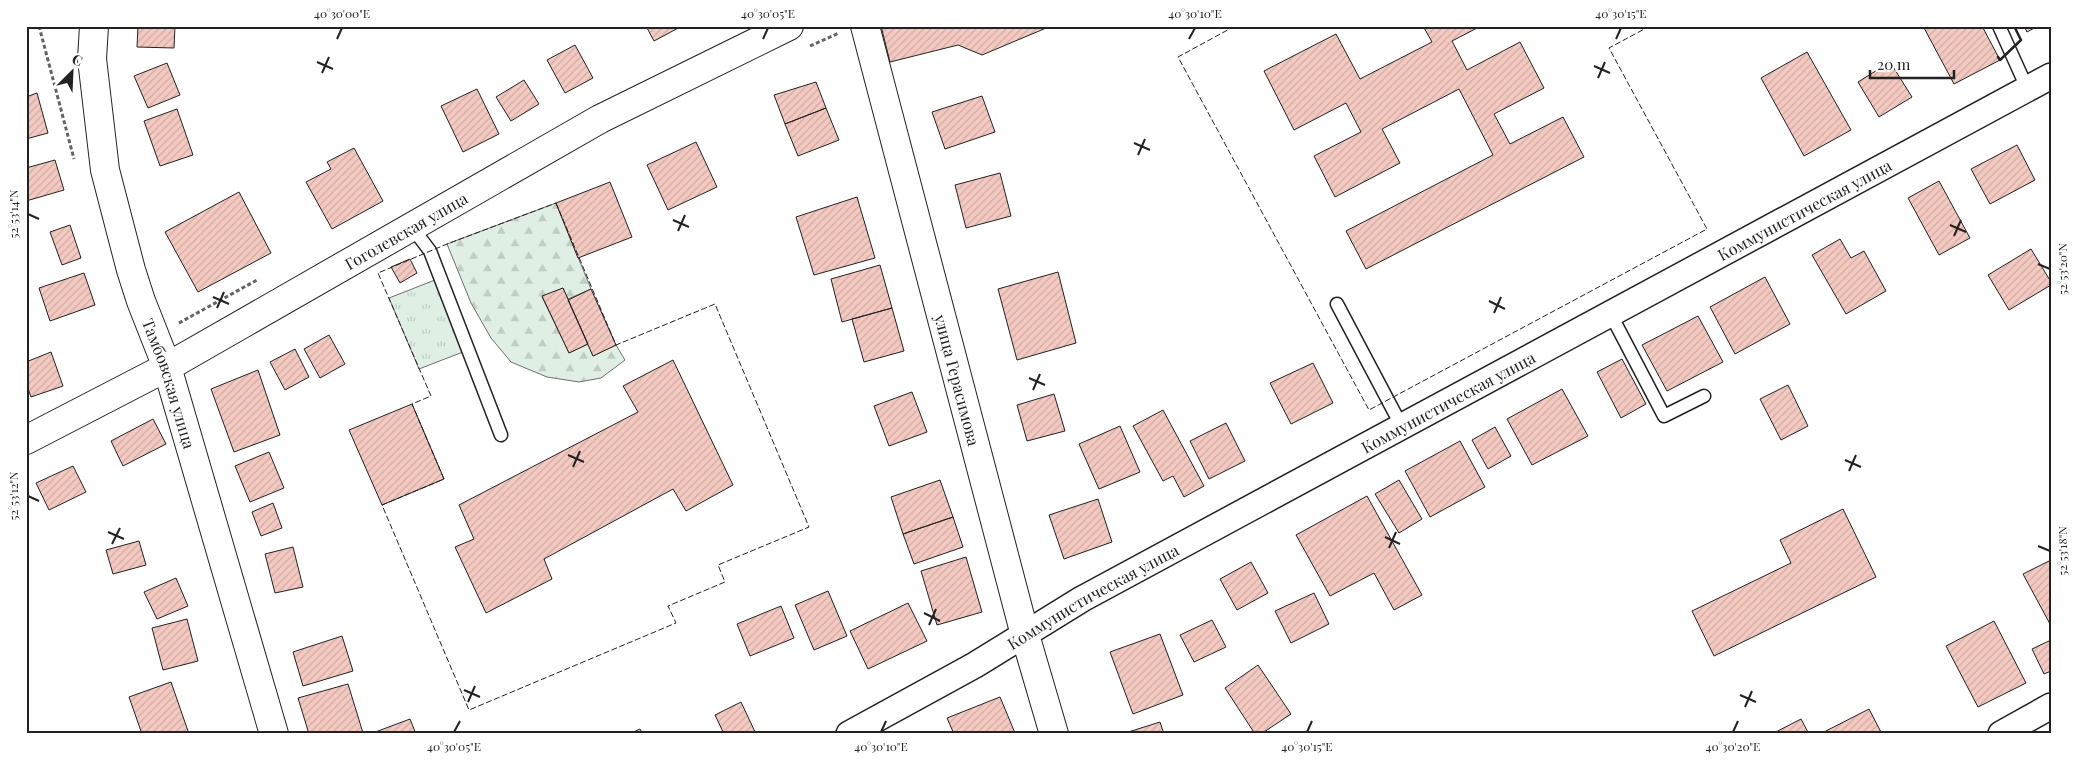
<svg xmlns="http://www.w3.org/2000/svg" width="2077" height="760" viewBox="0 0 2077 760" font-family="'Playfair Display',serif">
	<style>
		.grass { fill: url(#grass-tufts); stroke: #6f6f6f }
		.forest { fill: url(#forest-firs); stroke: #6f6f6f }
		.building { fill: url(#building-hatch); stroke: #222 }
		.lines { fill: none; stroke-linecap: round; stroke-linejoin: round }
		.lane-casing { stroke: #222; stroke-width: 15 }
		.street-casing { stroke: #222; stroke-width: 28 }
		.secondary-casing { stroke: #222; stroke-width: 30 }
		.primary-casing { stroke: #222; stroke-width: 30 }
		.path { stroke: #646464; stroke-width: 3; stroke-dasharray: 4 2.5; stroke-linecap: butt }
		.lane { stroke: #fff; stroke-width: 12 }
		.street { stroke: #fff; stroke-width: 25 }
		.secondary { stroke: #fff; stroke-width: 28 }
		.primary { stroke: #fff; stroke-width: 28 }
		.fence { stroke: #222; stroke-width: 1; stroke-dasharray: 6 2.5; stroke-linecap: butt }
		.wall { stroke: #222; stroke-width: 2.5 }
		.ticks { fill: none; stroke: #222; stroke-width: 2 }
		.labels { text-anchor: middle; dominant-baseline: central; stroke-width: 4; stroke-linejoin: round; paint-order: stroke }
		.street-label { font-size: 16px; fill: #222; stroke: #fff }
		.neatline { fill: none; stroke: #222; stroke-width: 2 }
		.ticks-label { font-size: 12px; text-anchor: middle; fill: #222 }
	</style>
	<defs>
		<pattern id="grass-tufts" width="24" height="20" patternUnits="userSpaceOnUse" patternTransform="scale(1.25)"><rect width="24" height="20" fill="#e0efe3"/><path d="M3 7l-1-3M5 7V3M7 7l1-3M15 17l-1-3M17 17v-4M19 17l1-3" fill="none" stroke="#c0cdc2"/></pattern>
		<pattern id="forest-firs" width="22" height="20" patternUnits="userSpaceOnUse" patternTransform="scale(1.25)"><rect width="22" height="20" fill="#e0efe3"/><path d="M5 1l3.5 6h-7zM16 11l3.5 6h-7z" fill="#c0cdc2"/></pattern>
		<pattern id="building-hatch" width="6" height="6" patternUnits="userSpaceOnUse" patternTransform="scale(1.25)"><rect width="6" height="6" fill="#f3c9c0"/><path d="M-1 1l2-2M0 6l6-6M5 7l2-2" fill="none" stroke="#d0aca5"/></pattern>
	</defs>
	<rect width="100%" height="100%" fill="#fff"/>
	<path class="grass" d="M440 278 468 350 419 369 389 298Z"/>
	<path class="forest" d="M556 203 591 289 568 299 563 288 542 297 569 353 588 344 593 356 616 345 625 360 601 378 579 382 547 377 511 362 491 338 471 303 447 244Z"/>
	<path class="building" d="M138 26H175L174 48 137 47Z
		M646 26H682L654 41Z
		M881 26H1051L982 55 958 45 890 62Z
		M1423 26H1481L1452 41 1467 70 1520 42 1544 88 1494 114 1510 144 1563 117 1584 157 1366 269 1346 231 1493 155 1459 89 1382 129 1400 163 1335 197 1314 156 1361 132 1346 103 1294 130 1264 71 1336 34 1360 79 1432 42Z
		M1923 26H1982L2000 60 1954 84Z
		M2024 26H2038L2027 32Z
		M575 45 593 78 565 93 547 60Z
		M1807 52 1851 130 1804 156 1761 78Z
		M1890 62 1912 97 1879 117 1858 82Z
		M167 63 180 95 148 108 134 76Z
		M524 80 539 104 511 121 496 97Z
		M816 82 826 108 785 124 774 95Z
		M477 89 499 134 463 152 441 106Z
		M37 93 48 133 26 139V97Z
		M982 96 995 132 945 149 932 112Z
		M826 108 839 140 798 156 785 124Z
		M177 109 193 155 160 166 144 121Z
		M696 142 717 187 668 210 647 165Z
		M2017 145 2035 180 1990 204 1971 169Z
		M354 148 383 201 332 229 306 182 331 169 327 162Z
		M55 160 64 190 26 201V168Z
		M1000 173 1011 216 966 228 955 185Z
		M1939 181 1970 238 1939 255 1908 198Z
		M610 182 632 237 578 258 556 203Z
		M239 192 271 253 198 292 165 232Z
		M857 197 875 258 814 275 796 217Z
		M70 225 81 258 62 265 50 232Z
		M1840 239 1851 258 1864 251 1886 291 1846 314 1812 255Z
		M2031 249 2051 282V285L2009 310 1988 275Z
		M410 259 417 273 400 283 391 267Z
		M880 265 892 308 842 322 831 279Z
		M1058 272 1076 343 1017 360 998 289Z
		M84 273 95 305 50 321 39 288Z
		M1765 277 1790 324 1735 354 1710 307Z
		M563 288 588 344 569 353 542 296Z
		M591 289 616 345 593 356 568 300Z
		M892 308 904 351 864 362 852 319Z
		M1698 316 1723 362 1667 391 1642 345Z
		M329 335 345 364 320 378 304 349Z
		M295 349 309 377 285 390 270 362Z
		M51 352 63 386 31 397 26 383V362Z
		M1622 359 1646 404 1621 418 1597 372Z
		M673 360 733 485 686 511 673 489 544 559 552 579 486 613 455 547 474 539 459 505 638 412 623 386Z
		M1313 363 1333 403 1291 424 1270 383Z
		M258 370 280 435 234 452 211 389Z
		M1788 385 1808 426 1781 440 1760 399Z
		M1562 389 1588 436 1532 465 1507 419Z
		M912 392 927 432 889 446 874 406Z
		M1054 394 1065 431 1027 441 1017 405Z
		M412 404 444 479 382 505 349 430Z
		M1163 410 1204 486 1184 497 1173 476 1163 481 1133 426Z
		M153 419 166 444 123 466 111 441Z
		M1226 423 1245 461 1209 479 1190 441Z
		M1120 426 1140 472 1099 489 1079 444Z
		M1495 427 1511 456 1488 469 1472 440Z
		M1460 441 1485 487 1430 517 1405 471Z
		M269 452 284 488 250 502 235 466Z
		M73 466 86 492 49 510 36 483Z
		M940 480 953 517 903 534 891 497Z
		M1399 480 1422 519 1399 533 1375 494Z
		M1367 496 1422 595 1394 610 1374 573 1330 596 1296 535Z
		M1098 499 1112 542 1064 559 1049 515Z
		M273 503 282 528 261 536 252 512Z
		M1843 509 1876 577 1714 656 1692 611 1791 563 1780 540Z
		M953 517 963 547 914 564 903 534Z
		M139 541 146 565 113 574 106 550Z
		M293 547 303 587 275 593 265 554Z
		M966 557 982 612 937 625 921 571Z
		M2051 560V624H2050L2023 574Z
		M1251 562 1268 593 1237 610 1220 579Z
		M176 578 188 606 157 619 144 592Z
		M828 591 847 636 814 650 795 605Z
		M1314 593 1329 624 1291 643 1275 611Z
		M908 603 927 641 868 669 850 631Z
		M781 606 794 638 750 656 737 624Z
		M187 619 198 661 163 670 152 628Z
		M1212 620 1226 647 1194 662 1180 635Z
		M1994 621 2026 683 1978 707 1946 646Z
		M1160 634 1183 695 1133 714 1110 652Z
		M342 636 353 671 303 686 293 652Z
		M2051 640V671L2044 674 2032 649Z
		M1258 665 1291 714 1261 734H1255L1225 688Z
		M171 682 189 734H142L129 697Z
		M348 684 363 733 309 734 298 698Z
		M1000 697 1015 733 954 734 947 718Z
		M741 702 756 734H724L715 715Z
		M1869 709 1882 734H1820Z
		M410 719 416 734H370Z
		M1801 719 1809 734H1772Z
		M1160 722 1164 734H1122Z
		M640 729 643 734H629Z"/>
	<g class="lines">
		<g class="lane-casing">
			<path id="lane" d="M1999 26 2027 88
				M411 226 430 251 501 435
				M1337 304 1401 425
				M1610 313 1664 416 1704 396"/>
		</g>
		<g class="street-casing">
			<g id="street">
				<path id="s1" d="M849 734 975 665 1082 599 2051 76"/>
				<path d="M2001 734 2051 706"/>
			</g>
		</g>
		<g class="secondary-casing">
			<g id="secondary">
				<path id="s2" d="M26 440 167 367 600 119 789 26"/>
			</g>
		</g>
		<g class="primary-casing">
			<g id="primary">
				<path id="s3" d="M94 26 92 59 105 170 131 270 141 301 167 367 274 734"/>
				<path id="s4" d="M865 26 1025 635 1054 734"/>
			</g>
		</g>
		<path class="path" d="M39 26 74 159
			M810 46 839 33
			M179 323 257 280"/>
		<use href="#lane" class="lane"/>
		<use href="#street" class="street"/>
		<use href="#secondary" class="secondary"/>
		<use href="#primary" class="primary"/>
		<path class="fence" d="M1235 26 1178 57 1369 410 1707 229 1609 48 1650 26
			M556 203 616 345 715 304 809 527 718 565 725 582 668 606 676 623 469 710 382 505 444 479 412 404 431 396 378 273 447 244Z"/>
		<path class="wall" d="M1998 57 2000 60 2021 40 2014 26"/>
	</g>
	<path class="ticks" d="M337 39 342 28M763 39 768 28M1189 39 1195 28M1616 39 1621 28M317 62 333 69M1594 66 1610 73M322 73 329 57M1598 78 1605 62M1134 143 1150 150M1138 155 1145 139M28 214 39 219M673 220 689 227M1950 225 1966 232M678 231 685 215M1954 236 1961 220M2038 264 2050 269M213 297 229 304M1489 301 1505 309M217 308 224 292M1494 313 1501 297M1029 378 1045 385M1033 390 1040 374M568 455 584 462M1845 460 1861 467M573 467 580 451M1849 471 1856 455M28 496 39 501M108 532 124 539M1385 537 1400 544M112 544 120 528M2038 546 2050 551M1389 548 1396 532M924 613 940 621M929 625 936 609M464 690 480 697M1740 695 1756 702M468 702 475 686M1745 707 1752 691M454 732 460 721M881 732 886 721M1307 732 1312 721M1733 732 1738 721"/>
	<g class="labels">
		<g class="street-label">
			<text stroke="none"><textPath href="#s1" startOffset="1090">Коммунистическая улица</textPath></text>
			<text stroke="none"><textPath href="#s2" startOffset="434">Гоголевская улица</textPath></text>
			<text stroke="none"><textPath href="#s4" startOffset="366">улица Герасимова</textPath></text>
			<text stroke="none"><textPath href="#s3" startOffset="368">Тамбовская улица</textPath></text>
			<text stroke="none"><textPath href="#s1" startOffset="685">Коммунистическая улица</textPath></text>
			<text stroke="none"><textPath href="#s1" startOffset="280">Коммунистическая улица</textPath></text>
		</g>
	</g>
	<rect width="2077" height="760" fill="none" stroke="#ffffff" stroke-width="55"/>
	<g transform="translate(72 72) rotate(24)" stroke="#ffffff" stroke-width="4" paint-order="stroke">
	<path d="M0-4L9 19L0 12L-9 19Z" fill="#222222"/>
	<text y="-8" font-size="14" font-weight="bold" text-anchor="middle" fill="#222222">С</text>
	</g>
	<path d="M1870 70v8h84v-8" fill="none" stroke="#222222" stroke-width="2.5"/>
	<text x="1877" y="70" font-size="15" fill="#222222" stroke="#ffffff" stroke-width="4" paint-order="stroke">20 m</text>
	<rect x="28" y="28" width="2022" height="704" class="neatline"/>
	<g class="ticks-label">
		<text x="342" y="18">40°30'00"E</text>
		<text x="768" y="18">40°30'05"E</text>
		<text x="1195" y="18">40°30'10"E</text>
		<text x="1621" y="18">40°30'15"E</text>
		<text transform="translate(14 214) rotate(-90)" y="4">52°53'14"N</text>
		<text transform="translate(2063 269) rotate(-90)" y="4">52°53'20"N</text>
		<text transform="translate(14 496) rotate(-90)" y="4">52°53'12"N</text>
		<text transform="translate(2063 551) rotate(-90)" y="4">52°53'18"N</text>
		<text x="454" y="751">40°30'05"E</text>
		<text x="881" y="751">40°30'10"E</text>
		<text x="1307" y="751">40°30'15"E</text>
		<text x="1733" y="751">40°30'20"E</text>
	</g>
</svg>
